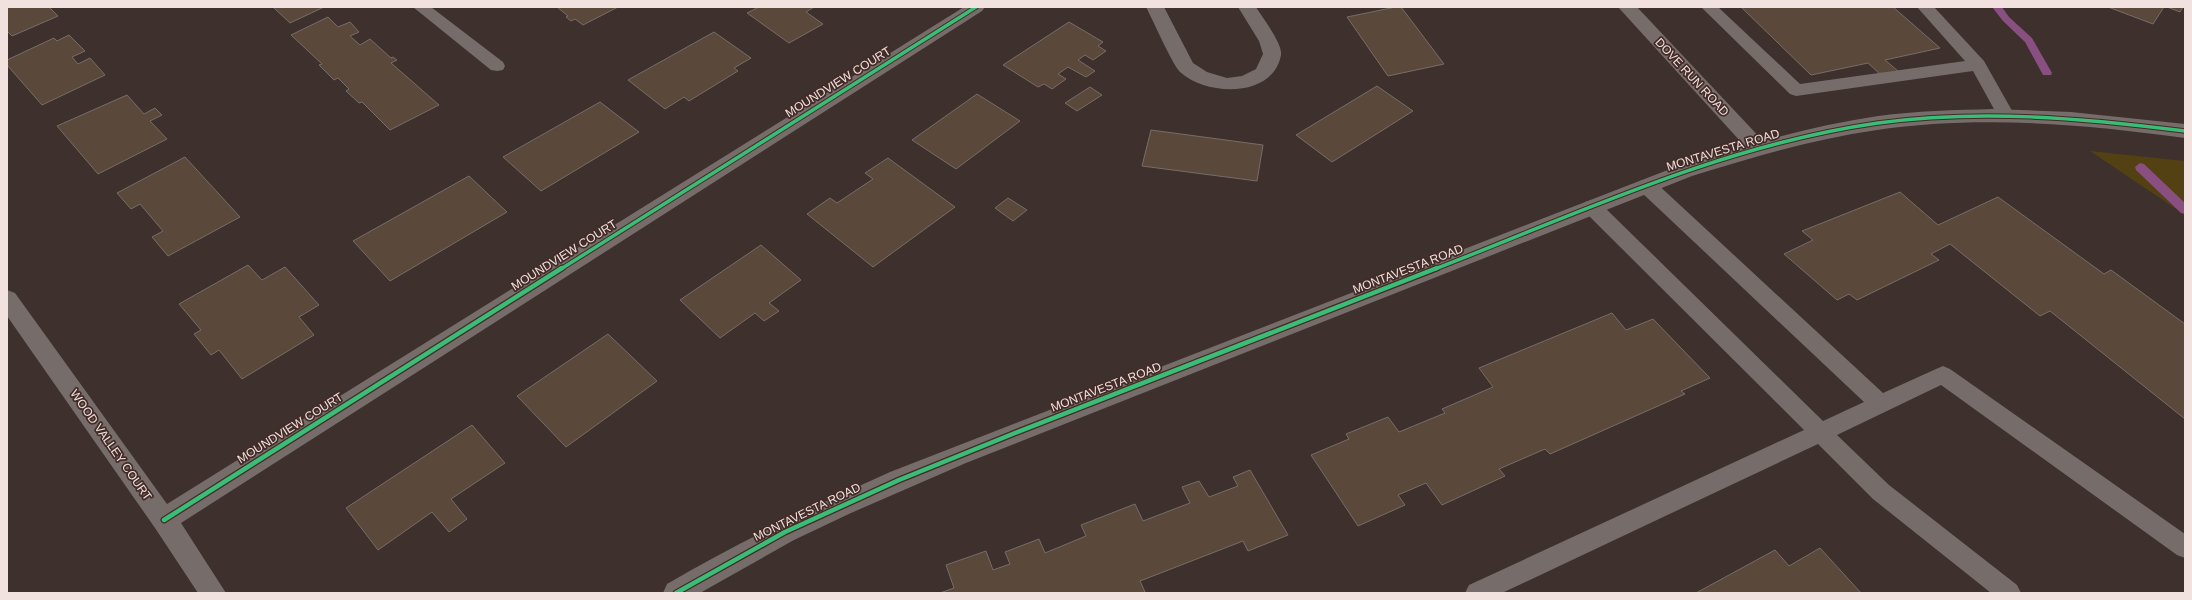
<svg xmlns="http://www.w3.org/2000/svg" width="2192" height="600" viewBox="0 0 2192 600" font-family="Arial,sans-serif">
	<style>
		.green { fill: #534013 }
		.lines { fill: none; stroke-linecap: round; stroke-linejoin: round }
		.stream { fill: #894f80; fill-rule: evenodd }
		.building { fill: #5a483b; stroke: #776d68 }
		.service { fill: #766c69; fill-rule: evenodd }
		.minor { fill: #766c69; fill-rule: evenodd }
		.tertiary { fill: #766c69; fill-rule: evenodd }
		.cycleway-far1-casing { stroke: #432b27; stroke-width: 5.5 }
		.cycleway-casing { stroke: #432b27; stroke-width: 7 }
		.cycleway-far1 { stroke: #3abd76; stroke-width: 3.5 }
		.cycleway { stroke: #3abd76; stroke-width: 4.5 }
		.labels { text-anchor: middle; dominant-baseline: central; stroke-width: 3.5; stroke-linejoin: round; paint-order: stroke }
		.street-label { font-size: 12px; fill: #f1e2df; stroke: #432b27 }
	</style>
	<rect width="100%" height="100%" fill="#3d302d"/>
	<path class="green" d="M2090 151 2185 161V215Z"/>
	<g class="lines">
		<path class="stream" d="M1992 7H2002L2009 17 2032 38 2052 73 2051 75H2043L2025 42 2003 21Z
			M2140 163 2144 164 2185 203V214L2181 213 2136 170 2135 167Z"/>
	</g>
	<path class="building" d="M7 7H49L58 16 12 36 7 31Z
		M273 7H324L290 23Z
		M557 7H618L583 25 575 19 571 21 566 17 568 16Z
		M759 7H814L806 12 823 24 789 43 747 13Z
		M1396 7H1401L1444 64 1388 76 1347 17Z
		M1741 7H1893L1940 48 1885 60 1898 71 1881 75 1868 63 1811 75Z
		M2108 7H2164L2153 24Z
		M2167 7H2183L2180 12Z
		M328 17 338 27 350 22 359 32 350 36 360 45 370 39 391 58 393 57 397 60 391 63 439 105 390 130 362 102 359 103 346 91 349 89 338 78 334 80 319 65 322 64 291 35Z
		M1069 22 1103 42 1098 46 1106 51 1093 60 1085 55 1078 60 1095 71 1086 77 1068 67 1058 74 1066 79 1052 89 1044 84 1038 87 1003 65Z
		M714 32 751 58 734 68 738 71 689 101 684 97 665 109 628 80Z
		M69 35 85 51 72 57 78 64 90 58 105 75 42 105 7 65V60L54 38 57 41Z
		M1377 86 1413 111 1332 162 1296 135Z
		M1090 87 1102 95 1077 111 1065 103Z
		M977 94 1020 121 956 169 912 140Z
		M127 95 144 114 155 108 162 115 150 121 167 139 98 174 57 126Z
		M600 102 639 132 541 191 503 157Z
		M1151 130 1263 145 1257 181 1142 166Z
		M185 157 240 217 168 256 152 237 163 231 140 204 131 209 117 193Z
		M888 158 955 207 873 267 807 214 830 198 837 203 873 179 865 173Z
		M469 176 507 212 390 281 353 241Z
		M1900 192 1938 225 1998 197 2104 274 2111 270 2185 324V419L2050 311 2040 316 1950 244 1931 254 1939 260 1857 300 1849 294 1837 300 1784 254 1813 240 1802 231Z
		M1008 198 1027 210 1013 221 995 208Z
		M761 245 801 280 769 303 779 311 764 321 755 313 720 338 680 300Z
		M248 265 262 280 285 267 319 305 299 317 314 335 242 379 219 350 211 355 194 334 201 330 179 304Z
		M1612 313 1626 330 1653 319 1710 378 1681 391 1685 394 1550 454 1545 449 1499 469 1505 476 1442 505 1426 483 1398 495 1405 505 1358 526 1311 455 1349 439 1346 434 1388 417 1399 432 1445 413 1442 409 1493 387 1479 368Z
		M608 334 657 381 566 447 517 396Z
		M472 425 505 463 451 499 467 519 449 532 432 512 378 550 346 508Z
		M1250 470 1288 535 1248 551 1243 541 1140 581 1145 592 1143 593H940L954 588 946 565 986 551 993 570 1010 564 1005 552 1039 539 1045 553 1086 536 1081 525 1135 504 1143 521 1190 503 1182 487 1199 481 1209 497 1238 486 1233 477Z
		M1820 548 1861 593H1696L1775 550 1789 566Z"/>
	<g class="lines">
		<path class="service" d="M413 7H431L503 62 505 66 503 70 497 71 491 70Z
			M1701 7H1718L1800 84 1965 61 1917 7H1934L1984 61 2015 116 2012 120 2006 122 2000 120 1973 71 1796 96 1790 94Z
			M1647 179 1654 181 1883 393 1936 369 1943 366 1950 369 2185 534V558L2177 555 1941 385 1837 435 1889 485 2017 585 2021 593H1991L1873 499 1818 444 1502 593H1465L1469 585 1804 430 1585 212 1583 207 1585 202 1592 200 1599 202 1823 421 1864 402 1640 191 1638 186 1640 181Z"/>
		<path class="minor" d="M964 7H985L982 11 181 523 226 593H198L155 528 7 316V290L15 293 167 504Z
			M1146 7H1164L1193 63 1207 72 1227 78 1242 76 1256 69 1263 54 1259 41 1238 7H1256C1262 17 1283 44 1281 55 1273 99 1206 96 1180 72 1172 64 1153 20 1146 7Z
			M1993 109 2071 112 2185 124V138C2083 124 1979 115 1877 130 1814 139 1753 157 1692 176L966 463 851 513 794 540 700 593H663L667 584C739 542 814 506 890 472L1678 166C1743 146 1810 126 1878 116 1916 111 1955 110 1993 109Z"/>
		<path class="tertiary" d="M1618 7H1637L1765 143 1768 148 1765 153 1758 155 1751 153Z"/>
		<g class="cycleway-far1-casing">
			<path id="cycleway-far1" d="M561 269 976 7
				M1435 269C1579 213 1723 145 1878 123 1980 109 2083 118 2185 131"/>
		</g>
		<g class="cycleway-casing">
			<path id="cycleway" d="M164 520 562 268
				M676 593 785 532 899 480 1015 433 1437 268"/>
		</g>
		<use href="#cycleway-far1" class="cycleway-far1"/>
		<use href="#cycleway" class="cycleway"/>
	</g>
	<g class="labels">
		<g class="street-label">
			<text transform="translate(1692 77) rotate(47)">DOVE RUN ROAD</text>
			<text transform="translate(838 82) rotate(-32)">MOUNDVIEW COURT</text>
			<text transform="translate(1723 150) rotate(-17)">MONTAVESTA ROAD</text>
			<text transform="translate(564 255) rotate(-32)">MOUNDVIEW COURT</text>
			<text transform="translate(1408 269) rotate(-21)">MONTAVESTA ROAD</text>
			<text transform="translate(1106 387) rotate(-21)">MONTAVESTA ROAD</text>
			<text transform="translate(290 428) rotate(-32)">MOUNDVIEW COURT</text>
			<text transform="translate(111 445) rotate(55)">WOOD VALLEY COURT</text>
			<text transform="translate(807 512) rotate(-26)">MONTAVESTA ROAD</text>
		</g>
	</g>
	<rect width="2192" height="600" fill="none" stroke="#f1e2df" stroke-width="16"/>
</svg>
